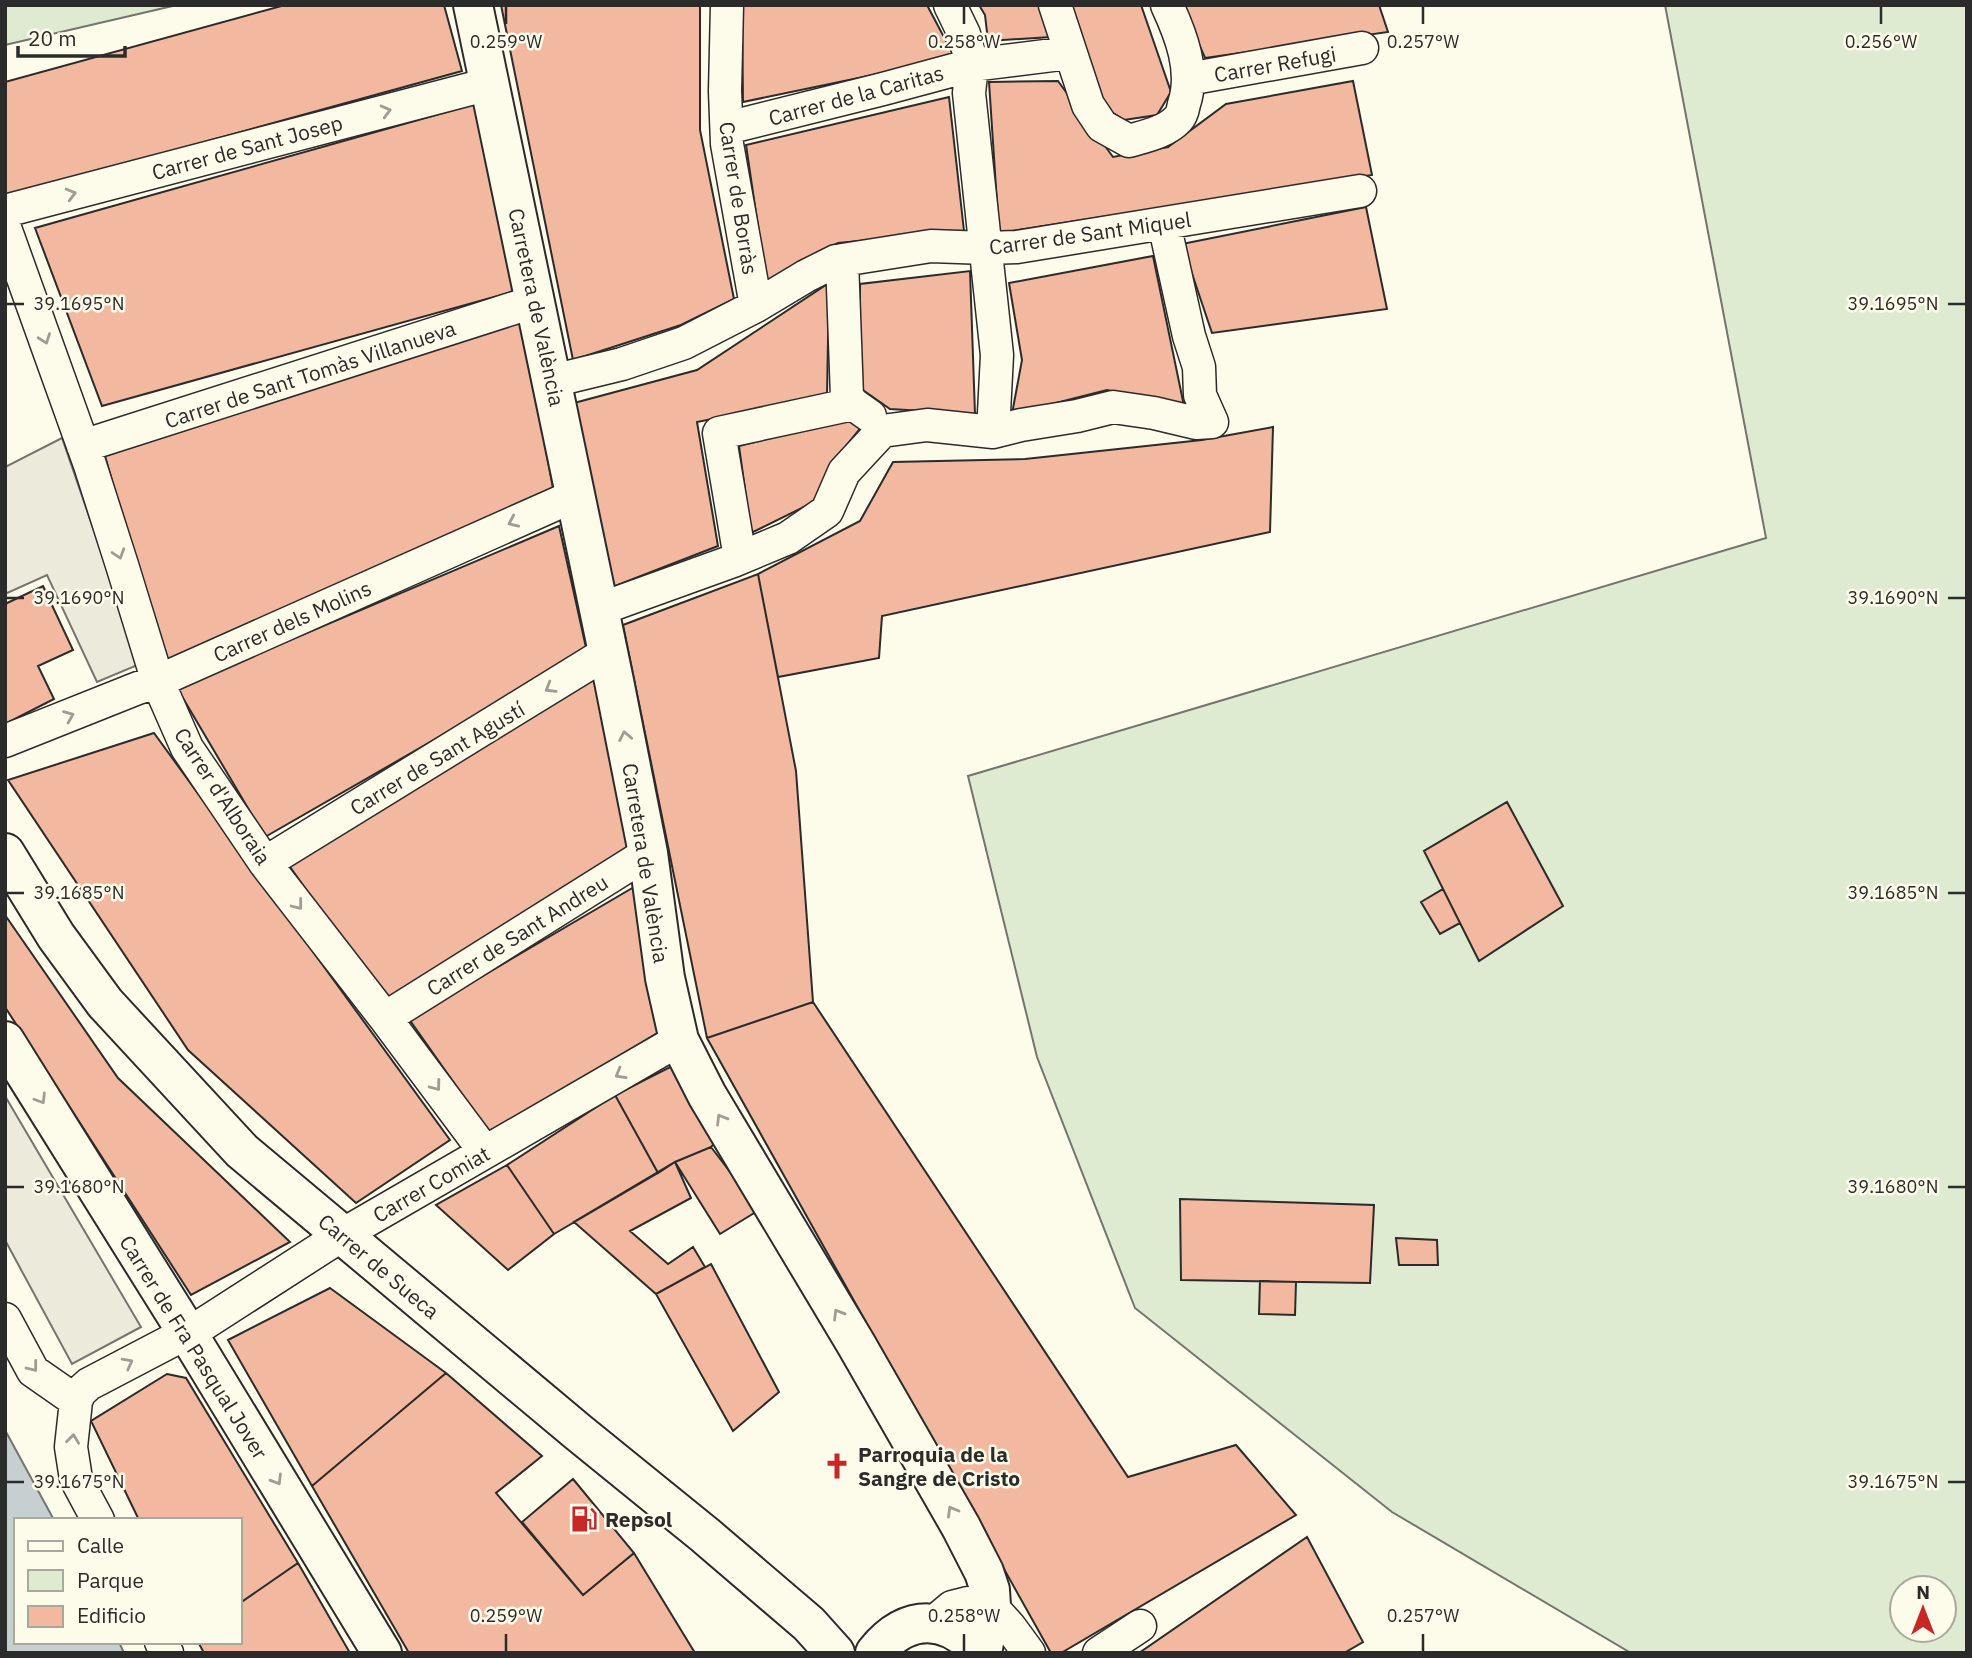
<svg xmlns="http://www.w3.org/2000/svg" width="1972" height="1658" viewBox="0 0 1972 1658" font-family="'IBM Plex Sans',sans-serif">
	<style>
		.green { fill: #deebd1; stroke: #74746e; stroke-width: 2; fill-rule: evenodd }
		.parking { fill: #eceadb; stroke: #74746e; stroke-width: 2 }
		.water { fill: #c7d0d0; stroke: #74746e; stroke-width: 2 }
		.building { fill: #f2b8a0; stroke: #2b2b2b; stroke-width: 2 }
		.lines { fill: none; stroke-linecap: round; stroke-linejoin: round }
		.minor-casing { stroke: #2b2b2b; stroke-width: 35 }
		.tertiary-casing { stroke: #2b2b2b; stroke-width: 42 }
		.minor { stroke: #fdfbea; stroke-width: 32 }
		.tertiary { stroke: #fdfbea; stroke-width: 38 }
		.oneway { stroke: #9e9d94 }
		.ticks { fill: none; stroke: #2b2b2b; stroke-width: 2.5 }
		.labels { text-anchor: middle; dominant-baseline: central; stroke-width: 5; stroke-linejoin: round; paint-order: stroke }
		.street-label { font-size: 21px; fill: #2b2b2b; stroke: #fdfbea }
		.poi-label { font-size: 21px; font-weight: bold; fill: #2b2b2b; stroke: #fdfbea; text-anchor: start }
		.ticks-label { font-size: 18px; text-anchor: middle; fill: #2b2b2b; stroke: #fdfbea; stroke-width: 5; stroke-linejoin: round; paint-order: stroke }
	</style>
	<rect width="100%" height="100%" fill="#fdfbea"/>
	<path class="green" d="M5 5H177L5 45Z
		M1665 5H1967V1653H1631L1392 1512 1135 1308 1037 1057 968 776 1766 538ZM1902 1588H1944V1630H1902Z"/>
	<path class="parking" d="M62 438 140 664 97 682 47 575 5 594V467Z
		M5 1096 141 1327 72 1364 5 1240Z"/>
	<path class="water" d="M5 1430 54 1520H16V1642H119L124 1653H5Z"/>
	<path class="building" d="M285 5H444L462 71 5 197V82Z
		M501 5H700V130L734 299 681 325 573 360Z
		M742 5H927L955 58 743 102Z
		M979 5H1042L1051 37 988 41 985 15Z
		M1070 5H1141L1171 92 1157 115 1124 120 1104 107Z
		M1182 5H1379L1388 32 1205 58Z
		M1058 81 1113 157 1168 147 1226 104 1353 81 1372 175 999 233 989 82Z
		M949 97 964 231 838 243 766 281 746 145Z
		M475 104 519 290 102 406 35 228Z
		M1366 207 1387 309 1212 333 1182 244Z
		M1153 256 1184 406 1107 390 1012 414 1022 360 1009 283Z
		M970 271 975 414 890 409 860 388V284Z
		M829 283 827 396 697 422 718 546 610 588 574 403 697 370Z
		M522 321 553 488 164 662 105 456Z
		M847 419 863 425 833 462 816 501 751 533 739 446Z
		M1273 427 1270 532 882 616 879 658 778 677 758 574 860 521 893 462 1025 459 1202 440Z
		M559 526 587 652 265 837 177 688Z
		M758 574 796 771 813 1002 707 1038 623 625Z
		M43 586 73 650 38 666 54 699 5 724V604Z
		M596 678 631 847 384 1000 288 864Z
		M154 733 450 1140 356 1203 188 1050 8 780Z
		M1507 802 1563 906 1479 961 1424 851Z
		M634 887 659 1032 490 1134 409 1019Z
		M1443 889 1460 923 1440 934 1421 902Z
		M5 915 118 1078 290 1242 191 1295 5 1007Z
		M813 1002 1128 1477 1236 1445 1296 1515 1061 1653H1051L707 1038Z
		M678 1063 717 1141 711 1147 675 1162 658 1173 615 1095Z
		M615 1095 658 1173 554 1234 507 1165Z
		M711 1147 759 1210 720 1234 675 1162Z
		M675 1162 691 1198 630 1231 668 1264 693 1247 705 1267 656 1294 574 1222Z
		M507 1165 554 1234 508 1270 436 1205Z
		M1180 1199 1374 1205 1370 1283 1181 1280Z
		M1396 1238 1437 1240 1438 1265H1399Z
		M711 1264 779 1392 733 1431 656 1294Z
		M1260 1281 1296 1282 1295 1315 1259 1314Z
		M330 1288 446 1373 312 1486 228 1340Z
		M446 1373 542 1456 496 1493 583 1595 634 1553 695 1653H409L312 1486Z
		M167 1374 186 1378 298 1563 240 1603V1520H139L91 1421Z
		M573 1479 634 1553 583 1595 522 1522Z
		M1307 1537 1363 1642 1344 1653H1139Z
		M298 1563 350 1653H204L198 1642H240V1603Z"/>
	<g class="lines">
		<g class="minor-casing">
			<path id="minor" d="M727 5 725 91 727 144 756 306
				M950 5 964 34 972 65 969 93 997 355 993 432
				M1055 5 1088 105 1102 126 1129 141C1146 136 1166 132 1178 119 1182 115 1183 109 1184 104 1195 71 1181 35 1167 5
				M1188 79 1362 48
				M727 128 883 89 972 65 1069 53
				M5 211 489 84
				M5 228 90 465 122 565 158 682 187 748 265 863 385 1018 485 1152
				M842 260 847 397 853 404 870 416
				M552 381 622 364 684 343 756 306 806 276 836 261 931 246 986 248 1017 247 1360 191
				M83 446 536 301
				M740 558 719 433 853 404
				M600 609 733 561 788 538 827 511 844 472 882 431 927 425 993 432 1021 425 1077 416 1113 407 1154 413 1196 423 1212 422 1200 395 1199 367 1189 336 1164 223
				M5 741 138 688 158 682 174 674 576 495
				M265 863 608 652
				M385 1018 648 853
				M5 1319 33 1371 76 1401
				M98 1520 76 1479 71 1447 76 1401 80 1392 89 1384 173 1340 188 1334 342 1235 679 1040
				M933 1623 952 1607 968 1603 991 1606 1010 1627 1029 1653
				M161 1642 167 1653
				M1099 1653 1140 1626"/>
		</g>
		<g class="tertiary-casing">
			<path id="tertiary" d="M473 5 614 681 648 853 665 978 679 1040 707 1095 856 1344 961 1527 984 1572 990 1590 991 1606 982 1653
				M5 853 56 936 105 1003 242 1151 578 1432 705 1535 809 1624 835 1653
				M5 1041 188 1334 382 1653
				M875 1653C907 1613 948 1614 981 1653"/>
		</g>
		<use href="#minor" class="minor"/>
		<use href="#tertiary" class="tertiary"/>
	</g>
	<defs><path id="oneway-chevron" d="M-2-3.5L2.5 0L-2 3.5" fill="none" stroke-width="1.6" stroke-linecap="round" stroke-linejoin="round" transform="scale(1.75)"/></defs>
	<g class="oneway">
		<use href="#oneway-chevron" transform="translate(386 111) rotate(-15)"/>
		<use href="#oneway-chevron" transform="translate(71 194) rotate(-15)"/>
		<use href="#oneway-chevron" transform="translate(45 339) rotate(70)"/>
		<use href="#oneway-chevron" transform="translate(513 522) rotate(156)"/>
		<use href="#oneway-chevron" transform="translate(119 554) rotate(72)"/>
		<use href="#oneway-chevron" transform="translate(550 688) rotate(149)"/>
		<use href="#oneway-chevron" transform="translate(69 716) rotate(-22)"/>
		<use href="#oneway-chevron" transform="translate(625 736) rotate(-101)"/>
		<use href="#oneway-chevron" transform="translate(298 905) rotate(52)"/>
		<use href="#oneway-chevron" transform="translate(620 1074) rotate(150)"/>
		<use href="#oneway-chevron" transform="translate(436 1086) rotate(53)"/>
		<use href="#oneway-chevron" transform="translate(41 1099) rotate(58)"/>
		<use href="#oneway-chevron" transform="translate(721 1119) rotate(-121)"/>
		<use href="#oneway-chevron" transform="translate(838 1314) rotate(-121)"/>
		<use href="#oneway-chevron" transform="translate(128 1363) rotate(-28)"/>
		<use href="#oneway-chevron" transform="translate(33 1367) rotate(52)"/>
		<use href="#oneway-chevron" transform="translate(73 1439) rotate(-83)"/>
		<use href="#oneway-chevron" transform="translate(277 1480) rotate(59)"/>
		<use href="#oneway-chevron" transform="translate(952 1511) rotate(-120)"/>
	</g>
	<path class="ticks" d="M506 7V24M964 7V24M1423 7V24M1881 7V24M7 304H24M1948 304H1965M7 598H24M1948 598H1965M7 893H24M1948 893H1965M7 1187H24M1948 1187H1965M7 1482H24M1948 1482H1965M506 1634V1651M964 1634V1651M1423 1634V1651"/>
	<defs>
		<g id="church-bare" transform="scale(2.1)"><path d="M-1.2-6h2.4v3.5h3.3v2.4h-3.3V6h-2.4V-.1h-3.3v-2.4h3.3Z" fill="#c62828" stroke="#fdfbea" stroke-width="2.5" paint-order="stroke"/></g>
		<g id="fuel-bare" transform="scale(2.1)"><path d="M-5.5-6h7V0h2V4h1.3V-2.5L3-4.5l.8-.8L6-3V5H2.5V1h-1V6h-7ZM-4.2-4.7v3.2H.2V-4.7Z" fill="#c62828" stroke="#fdfbea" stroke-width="2.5" paint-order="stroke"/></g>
	</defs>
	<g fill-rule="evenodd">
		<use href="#church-bare" x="837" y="1466"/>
		<use href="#fuel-bare" x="584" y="1519"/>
	</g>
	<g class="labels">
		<g class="street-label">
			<text transform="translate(1275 64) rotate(-10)">Carrer Refugi</text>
			<text transform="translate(856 95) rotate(-15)">Carrer de la Caritas</text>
			<text transform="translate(247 147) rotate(-15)">Carrer de Sant Josep</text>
			<text transform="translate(739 198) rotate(81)">Carrer de Borràs</text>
			<text transform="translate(1090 233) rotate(-8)">Carrer de Sant Miquel</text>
			<text transform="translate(537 307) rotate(78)">Carretera de València</text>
			<text transform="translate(310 374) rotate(-18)">Carrer de Sant Tomàs Villanueva</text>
			<text transform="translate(292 621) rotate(-24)">Carrer dels Molins</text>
			<text transform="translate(437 758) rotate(-31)">Carrer de Sant Agustí</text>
			<text transform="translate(223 796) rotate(57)">Carrer d'Alboraia</text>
			<text transform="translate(646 863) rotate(81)">Carretera de València</text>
			<text transform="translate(517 935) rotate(-32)">Carrer de Sant Andreu</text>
			<text transform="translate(431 1184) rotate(-30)">Carrer Comiat</text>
			<text transform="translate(379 1266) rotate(40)">Carrer de Sueca</text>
			<text transform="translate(194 1347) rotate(58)">Carrer de Fra Pasqual Jover</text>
		</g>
		<g class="poi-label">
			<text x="858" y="1454">Parroquia de la<tspan x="858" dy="24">Sangre de Cristo</tspan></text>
			<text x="605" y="1519">Repsol</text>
		</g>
	</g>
	<g class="ticks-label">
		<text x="506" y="48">0.259°W</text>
		<text x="964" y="48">0.258°W</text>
		<text x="1423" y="48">0.257°W</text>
		<text x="1881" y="48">0.256°W</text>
		<text x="79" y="310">39.1695°N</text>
		<text x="1893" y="310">39.1695°N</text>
		<text x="79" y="604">39.1690°N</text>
		<text x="1893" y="604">39.1690°N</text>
		<text x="79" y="899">39.1685°N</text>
		<text x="1893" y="899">39.1685°N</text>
		<text x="79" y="1193">39.1680°N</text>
		<text x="1893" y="1193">39.1680°N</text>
		<text x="79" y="1488">39.1675°N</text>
		<text x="1893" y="1488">39.1675°N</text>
		<text x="506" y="1622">0.259°W</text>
		<text x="964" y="1622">0.258°W</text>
		<text x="1423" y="1622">0.257°W</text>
	</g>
	<rect width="1972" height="1658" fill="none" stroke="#2b2b2b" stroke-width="14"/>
	<rect x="14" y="1518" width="228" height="126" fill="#fdfbea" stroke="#a9a89e" stroke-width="2"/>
	<rect x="28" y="1541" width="35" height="10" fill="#fdfbea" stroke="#a9a89e" stroke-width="2"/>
	<text x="77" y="1553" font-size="21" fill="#2b2b2b">Calle</text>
	<rect x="28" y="1570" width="35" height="21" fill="#deebd1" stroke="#a9a89e" stroke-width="2"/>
	<text x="77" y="1588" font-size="21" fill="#2b2b2b">Parque</text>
	<rect x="28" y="1606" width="35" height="21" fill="#f2b8a0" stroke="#a9a89e" stroke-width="2"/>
	<text x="77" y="1623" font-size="21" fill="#2b2b2b">Edificio</text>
	<g transform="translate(1923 1609)"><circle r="33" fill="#fdfbea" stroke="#a9a89e" stroke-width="2"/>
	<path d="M0-5L12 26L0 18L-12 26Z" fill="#c62828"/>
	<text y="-10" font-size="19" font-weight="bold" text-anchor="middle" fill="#2b2b2b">N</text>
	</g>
	<path d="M18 46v10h107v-10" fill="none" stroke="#2b2b2b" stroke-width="3.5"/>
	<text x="28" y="46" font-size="21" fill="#2b2b2b" stroke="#fdfbea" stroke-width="5" paint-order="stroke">20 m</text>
</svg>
